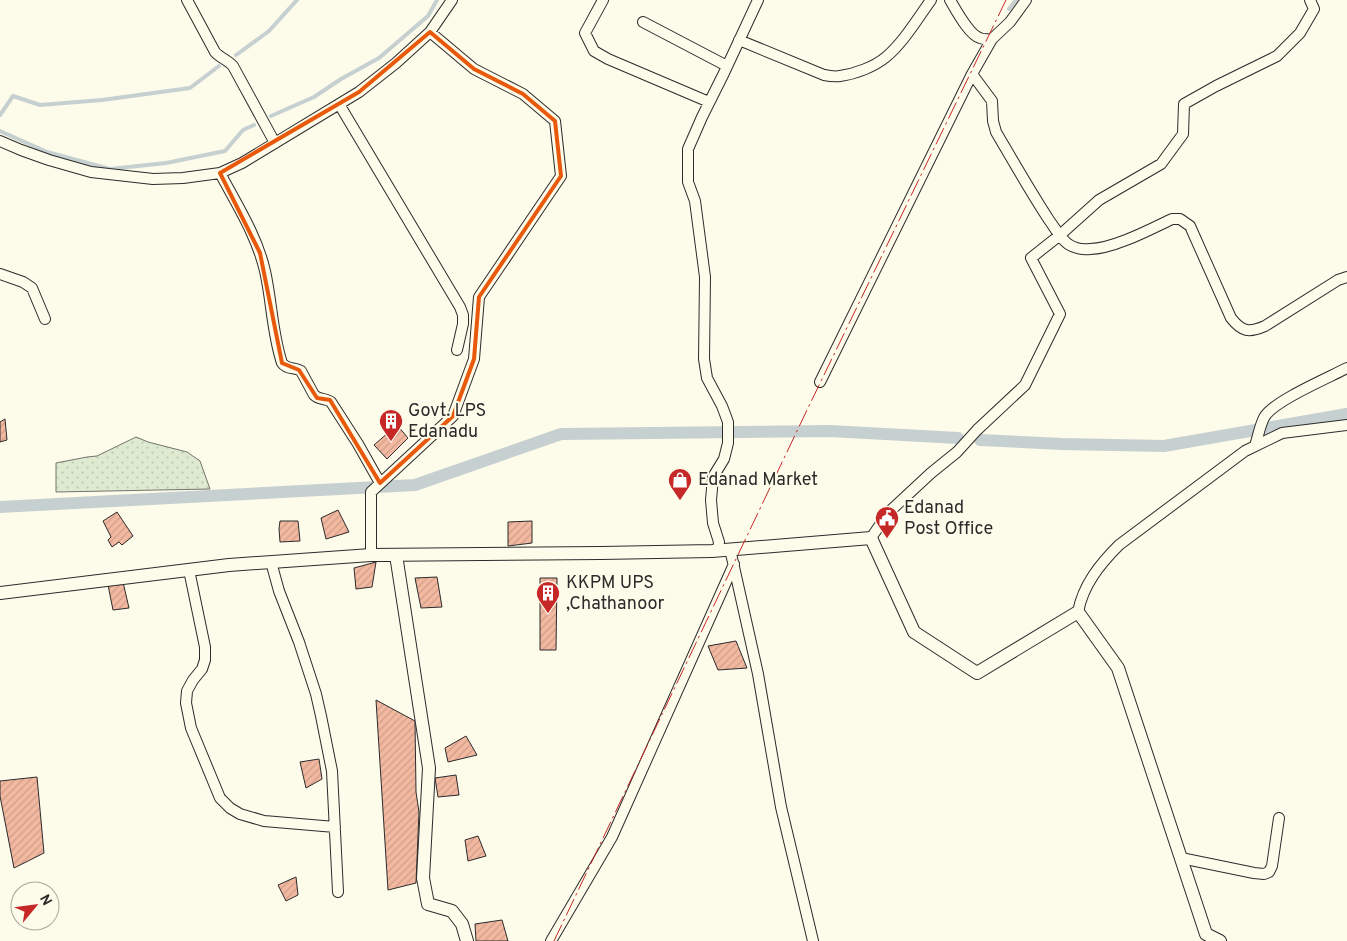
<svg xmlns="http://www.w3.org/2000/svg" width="1347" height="941" viewBox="0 0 1347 941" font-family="Overpass,sans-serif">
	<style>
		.grass { fill: url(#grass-dots); stroke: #74746e }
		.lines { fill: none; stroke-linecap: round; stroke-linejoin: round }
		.stream { stroke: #c7d0d0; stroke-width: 4 }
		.canal { stroke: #c7d0d0; stroke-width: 12 }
		.building { fill: url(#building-hatch); stroke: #2b2b2b }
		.minor-casing { stroke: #2b2b2b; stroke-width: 12 }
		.tertiary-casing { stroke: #2b2b2b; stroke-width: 14 }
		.minor { stroke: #fdfbea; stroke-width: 10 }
		.tertiary { stroke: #fdfbea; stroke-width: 12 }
		.power { stroke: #c62828; stroke-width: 1; stroke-dasharray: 18 4 2.5 4; stroke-linecap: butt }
		.marked { fill: none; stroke: #e8590c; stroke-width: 4; stroke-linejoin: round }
		.labels { text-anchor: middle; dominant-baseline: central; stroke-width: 4; stroke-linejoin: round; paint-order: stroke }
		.poi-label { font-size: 18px; fill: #2b2b2b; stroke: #fdfbea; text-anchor: start }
	</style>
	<defs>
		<pattern id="grass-dots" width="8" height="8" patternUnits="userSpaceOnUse" patternTransform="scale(1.25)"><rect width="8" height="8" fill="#deebd1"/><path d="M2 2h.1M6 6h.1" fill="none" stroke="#bfcab4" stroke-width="1.8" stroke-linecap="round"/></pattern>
		<pattern id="building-hatch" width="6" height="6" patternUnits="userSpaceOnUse" patternTransform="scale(1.25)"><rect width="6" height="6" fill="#f2b8a0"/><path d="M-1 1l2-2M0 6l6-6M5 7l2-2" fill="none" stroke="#d09e8a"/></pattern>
	</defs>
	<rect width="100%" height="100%" fill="#fdfbea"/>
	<path class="grass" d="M136 437 148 442 187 452 200 461 210 489 56 492V463L87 457 97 456Z"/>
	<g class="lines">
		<path class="stream" d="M1009 9 1016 0
			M236 55 269 31 297 0
			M0 115 13 96 40 105 102 100 190 88 219 66
			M271 116 314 97 341 79 379 58 428 16 437 0
			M0 131 47 152 110 169 166 163 225 151 243 130 254 125"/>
		<path class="canal" d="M980 440 1062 444 1164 446 1347 414
			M0 507 415 485 561 434 830 431 958 438"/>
	</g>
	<path class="building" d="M5 419 7 440 0 442V422Z
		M397 425 408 438 387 459 374 445Z
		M338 510 349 532 326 539 321 518Z
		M117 512 133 536 122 545 119 542 112 547 108 540 111 537 103 521Z
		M280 521H298L300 541 280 542 279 529Z
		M532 521V543L508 546V522Z
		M376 562 372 587 356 589 354 568Z
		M437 577 442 607 421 608 415 578Z
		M540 578H557L556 650H540Z
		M123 582 129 608 113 610 108 585Z
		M736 641 747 668 718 670 708 646Z
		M376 700 415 721 416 792 419 812 416 883 388 890Z
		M466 736 477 755 448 762 445 748Z
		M319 759 322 779 306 788 300 762Z
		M456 775 459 795 438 797 435 778Z
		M37 777 44 853 14 868 0 796V781Z
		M478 836 486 856 468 861 465 840Z
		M296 877 298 895 286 901 278 885Z
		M502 920 508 941H476L475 924Z"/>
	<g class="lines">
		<g class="minor-casing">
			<path id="minor" d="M187 0 215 52C220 58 228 60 233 66L275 143
				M603 0 585 33 594 51 608 59 709 102
				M950 0C956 10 969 35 980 38 984 40 988 39 992 39
				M643 22 727 66
				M739 40 824 75C829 76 835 77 840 76 855 74 874 67 886 57 903 43 918 18 931 0
				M972 74 992 101 993 121 996 132C1013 161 1030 191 1049 220 1055 228 1060 238 1068 244 1074 248 1083 250 1090 249 1113 249 1151 229 1172 219H1180L1190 226 1231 318C1242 332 1249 333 1265 326L1338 280 1347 277
				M339 104 460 307 463 315V324L457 350
				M0 141 21 150 49 160 91 172 153 179 183 178 220 173 242 163 359 92 396 63 430 32 452 0
				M220 173C237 205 257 236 265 271 272 302 272 333 282 363 287 370 295 367 301 371L314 395C319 400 326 398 331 402L358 444 380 483
				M0 274 23 282 32 288 45 319
				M820 382 972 74 992 39 1010 22 1026 0
				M1255 446C1258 437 1260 424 1265 416 1276 400 1328 378 1347 368
				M871 538 888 513 931 473 957 452 977 430 1025 385 1060 314 1031 258 1060 235 1099 200 1161 164 1183 134 1184 104 1216 86 1277 56 1300 33 1314 9 1310 0
				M730 549 758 674 781 807 813 941
				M718 550 719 542 713 523 711 500 713 477 724 459 728 443V422L722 406 707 378 704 359 705 277 695 201 688 182V149L702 117 724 73 758 0
				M371 555V492L453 416 474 359 479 297 561 176 555 121 523 94 474 69 430 32
				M271 562 279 591 299 642 316 694 321 716 332 771 338 892
				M189 570 205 647V660L202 669 193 680 187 691 186 703 191 728 220 798 230 808 240 814 264 821 335 827
				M1078 612C1083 585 1100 564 1119 545L1245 451 1282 433 1347 425
				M1181 858 1254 873 1264 874 1269 872 1272 866 1279 818
				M551 941 612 837 734 564"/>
		</g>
		<g class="tertiary-casing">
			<path id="tertiary" d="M396 555 429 768 423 878 428 904 452 911 462 924 467 941
				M0 593 229 565 371 555 601 553 712 551 871 538 914 632 977 673 1078 612 1118 668 1206 934 1220 941"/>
		</g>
		<use href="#minor" class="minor"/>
		<use href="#tertiary" class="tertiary"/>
		<path class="power" d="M554 941 807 410 1006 0"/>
	</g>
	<path class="marked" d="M430 32 474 69 523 94 555 121 561 176 479 297 474 359 453 416 380 483 330 400 317 398 299 370 282 363 260 253 220 173 359 92Z"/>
	<defs>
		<g id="building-pin" transform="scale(1.25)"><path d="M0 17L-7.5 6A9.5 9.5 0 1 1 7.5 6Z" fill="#c62828" stroke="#fdfbea"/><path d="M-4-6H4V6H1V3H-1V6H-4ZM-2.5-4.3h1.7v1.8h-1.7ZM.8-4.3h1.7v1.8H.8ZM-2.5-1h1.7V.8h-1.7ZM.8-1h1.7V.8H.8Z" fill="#fff"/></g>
		<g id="shop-pin" transform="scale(1.25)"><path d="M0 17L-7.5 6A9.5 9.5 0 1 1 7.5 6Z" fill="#c62828" stroke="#fdfbea"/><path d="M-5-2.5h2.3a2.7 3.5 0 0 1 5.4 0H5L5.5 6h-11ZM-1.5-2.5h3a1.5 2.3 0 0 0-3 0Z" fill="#fff"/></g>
		<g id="civic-pin" transform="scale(1.25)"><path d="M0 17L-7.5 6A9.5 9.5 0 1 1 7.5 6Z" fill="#c62828" stroke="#fdfbea"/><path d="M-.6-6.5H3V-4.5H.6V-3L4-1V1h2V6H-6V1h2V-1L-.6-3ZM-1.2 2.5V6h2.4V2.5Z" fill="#fff"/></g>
	</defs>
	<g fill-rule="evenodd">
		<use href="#building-pin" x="391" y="421"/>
		<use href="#shop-pin" x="680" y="480"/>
		<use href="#civic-pin" x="887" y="518"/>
		<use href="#building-pin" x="548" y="593"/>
	</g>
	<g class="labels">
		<g class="poi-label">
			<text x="408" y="411">Govt. LPS<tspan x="408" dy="21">Edanadu</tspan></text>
			<text x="698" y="480">Edanad Market</text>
			<text x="904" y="508">Edanad<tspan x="904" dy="21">Post Office</tspan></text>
			<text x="566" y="583">KKPM UPS<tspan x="566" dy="21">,Chathanoor</tspan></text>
		</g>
	</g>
	<g transform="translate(35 906) rotate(61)"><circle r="24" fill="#fdfbea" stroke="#a9a89e"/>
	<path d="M0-4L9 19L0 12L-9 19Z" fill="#c62828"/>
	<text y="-8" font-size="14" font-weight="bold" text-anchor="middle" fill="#2b2b2b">N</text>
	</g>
</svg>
